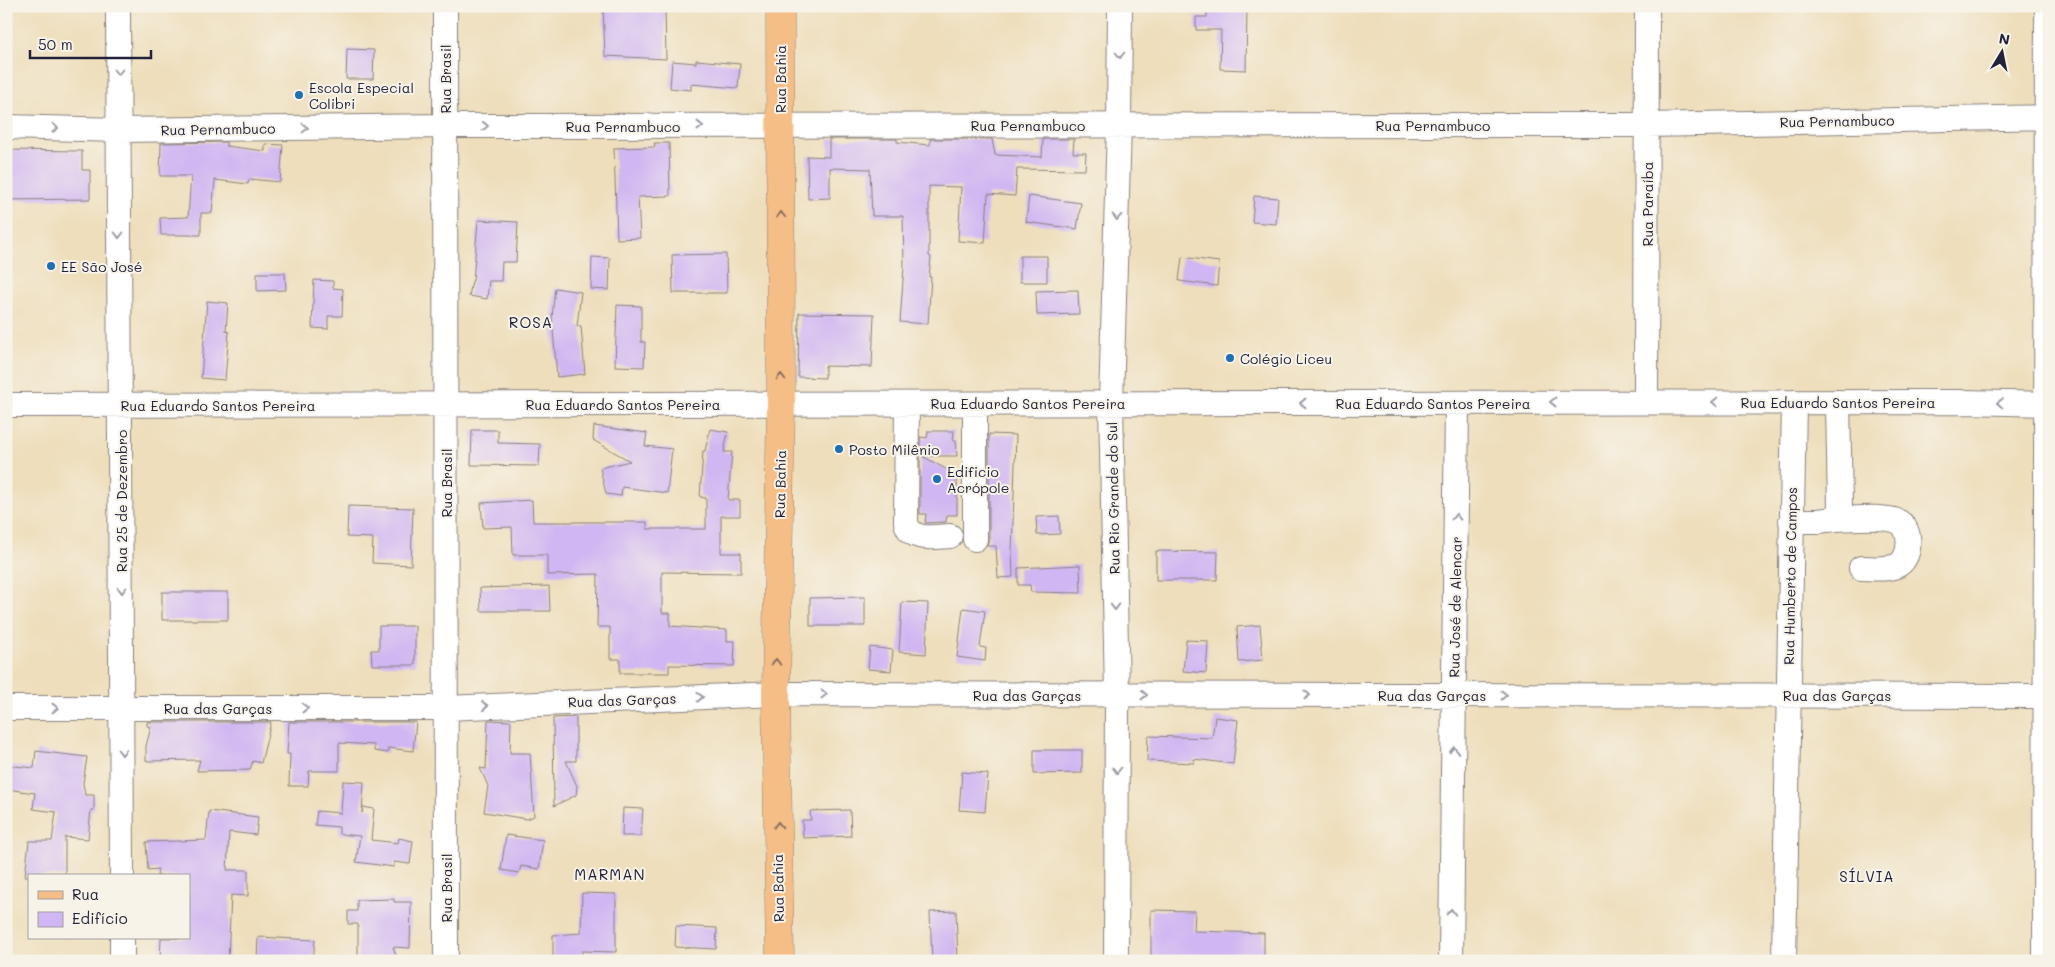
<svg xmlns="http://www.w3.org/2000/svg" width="2055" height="967" viewBox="0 0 2055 967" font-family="Mali,sans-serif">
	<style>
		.building { fill: #d0b6f2 }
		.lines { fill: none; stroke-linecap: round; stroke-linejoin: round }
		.minor-casing { stroke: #88807c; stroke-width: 26 }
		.major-casing { stroke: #88807c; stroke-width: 29 }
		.minor { stroke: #fff; stroke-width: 24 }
		.major { stroke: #f6be87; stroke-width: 28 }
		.oneway { stroke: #9c9ca7 }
		.oneway2 { stroke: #8c7061 }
		.poi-dot { fill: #1f6fb2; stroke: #f7f3e8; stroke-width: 2 }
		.labels { text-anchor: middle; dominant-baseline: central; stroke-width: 4; stroke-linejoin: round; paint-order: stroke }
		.street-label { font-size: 14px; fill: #22223b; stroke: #f7f3e8 }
		.poi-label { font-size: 14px; fill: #22223b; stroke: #f7f3e8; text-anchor: start }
		.neighbourhood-label { font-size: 15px; letter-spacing: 1px; fill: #22223b; stroke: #f7f3e8 }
	</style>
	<rect width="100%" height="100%" fill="#f7f3e8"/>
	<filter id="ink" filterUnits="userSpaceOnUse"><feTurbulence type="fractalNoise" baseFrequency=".02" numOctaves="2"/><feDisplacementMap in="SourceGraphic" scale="10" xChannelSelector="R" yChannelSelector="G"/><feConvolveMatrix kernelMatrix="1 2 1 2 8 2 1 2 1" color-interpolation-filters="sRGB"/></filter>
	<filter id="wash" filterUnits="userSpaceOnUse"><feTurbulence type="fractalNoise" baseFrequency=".0096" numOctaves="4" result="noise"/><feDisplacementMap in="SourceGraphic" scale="20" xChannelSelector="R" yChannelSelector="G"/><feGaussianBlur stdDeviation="1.12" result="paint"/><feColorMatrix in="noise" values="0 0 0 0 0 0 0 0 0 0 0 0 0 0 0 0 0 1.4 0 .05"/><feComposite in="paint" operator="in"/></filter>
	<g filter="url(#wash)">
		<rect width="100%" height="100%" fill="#eedebc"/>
		<g id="blocks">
			<path class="building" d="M603 6H665L666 59 605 56Z
				M1207 6H1247L1246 70 1220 69 1221 30H1196V17H1207Z
				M347 49 374 50 373 79H346Z
				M696 60 740 64 738 88 691 84V90L670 88 672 61 696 63Z
				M829 139H897V142L930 145V139H992L995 155 1042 157 1043 139H1074L1073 153H1086L1085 170 1017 169 1015 196 988 194 985 243 958 241 961 187 929 186V256L931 257 929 277H931L928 324 900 322 904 266 903 216H872L870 169 830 168V198L808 199 807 156 829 157Z
				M226 142V146L265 151V144L283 145 280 182 249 179 248 184 215 180 212 213H201V235H161L160 218 188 217 191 176H160L161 143Z
				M654 143H669L670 196 638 197 640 238 617 239 614 148 655 147Z
				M6 150 82 151V170H90V199L6 200Z
				M1029 196 1081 203 1077 229 1026 222Z
				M1254 196 1278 198 1276 224 1252 222Z
				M478 220 518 222 516 262H502L501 281H489L487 299 469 296 472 281H473Z
				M726 254 727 293H673L672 255Z
				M1020 256H1047V282H1020Z
				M592 257 610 258 609 290 591 289Z
				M1182 257 1219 262 1217 286 1179 281Z
				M257 273H285L286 290 257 291Z
				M314 280 333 281V288L343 289 342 316H328V329L312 328Z
				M555 288 581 292 577 326H581L585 374 557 377 552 318Z
				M1078 290 1079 314 1037 315 1036 291Z
				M207 301 228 303 226 331 229 332 225 380 201 378Z
				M617 305 641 306V342H645L644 367 615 366Z
				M799 313 874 314 872 367 825 366V378L798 377Z
				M594 426 647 433 645 446 672 449 667 493 622 487 621 496 606 494 600 468 630 461 593 440Z
				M710 429 728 432 724 452H732L728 500H740V516H721V553H741V573L662 572V613H670V626L727 630V641H735L734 666 669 665V673H620V659H610V627H597L598 574 547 575V555H513L512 527 483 528 481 503 532 500 533 522H647V529H706V498L700 497 703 451H705Z
				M472 430H498V443L540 444 539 466 471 465Z
				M928 431H954L953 441H956L957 456H922L957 475V515H947L946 522 925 523 926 514H920V437L927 438Z
				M989 434 1016 435 1012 552 1013 577 998 578 996 546H987L989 539Z
				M348 506 413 508 411 565 372 563 373 538 347 537Z
				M1059 516 1060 534 1037 535 1036 517Z
				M1156 551 1218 552 1217 580H1156Z
				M1080 565 1081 593 1031 592 1030 585H1018V568Z
				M549 586 550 611H481L480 588Z
				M162 592H228V620H162Z
				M865 597V626H810V598Z
				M902 602 928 603 926 654 899 652Z
				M963 608 985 611 980 647 986 648 985 661 957 657Z
				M1260 625 1263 660 1239 662 1237 627Z
				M379 626H415V665H372L371 650H379Z
				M1186 640 1208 641 1206 673 1183 671Z
				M870 647 893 650 891 671 868 669Z
				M576 717V761H566L577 786 576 795 554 806 553 718Z
				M1215 717 1238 720 1233 764 1194 759V763L1147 761 1148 736 1212 738Z
				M488 720 511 721 510 753H530L534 816 527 819 484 812 488 786 480 768 486 769Z
				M147 722H271L261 763 253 761 250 770 197 771 200 760 146 761V746L151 727 147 726Z
				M289 722H416L413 751 388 748V753L374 751V745L339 743V771H309L308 786H289L290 754H287Z
				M1034 750H1082V773L1034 774Z
				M36 751 87 757 83 783 85 795H94V810H91L88 839 65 837V876H25L29 841H52L56 812 33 809 35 793 6 789V765L34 768Z
				M962 772 988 774 985 812 959 810Z
				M343 781 364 782 362 813 363 807 374 809 371 840 398 843 399 838 413 841 410 864 394 862V867L356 862 360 836 339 834V827L315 825 317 811 341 813Z
				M623 808 643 809 641 836H622Z
				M850 810 851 836 803 838 802 820H811L810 811Z
				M209 811 258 817 256 835 229 832 227 870H248V896L231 895 228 961H160L161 938H189V876H157L158 869 148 870 146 842 206 840Z
				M506 835 543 840 539 869 521 866 519 873 501 870Z
				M582 893 616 894V952L582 951 581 961H553V935L581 933Z
				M394 899V902H411L410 948 393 947 398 961H358V924H348V911H357V900Z
				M1151 910 1195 911 1194 931 1264 933V961H1151Z
				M956 911 958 961H932L930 912Z
				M676 926 717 928 716 949 675 947Z
				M258 937 315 940 313 961H257Z"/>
		</g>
	</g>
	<g filter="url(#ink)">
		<use href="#blocks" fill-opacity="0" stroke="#88807c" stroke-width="1"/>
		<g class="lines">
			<g class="minor-casing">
				<path id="minor" d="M118 6 122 876
					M445 6 446 961
					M6 127 119 130 445 126 1647 125 2049 117
					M1646 402 1647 6
					M907 404 906 522C910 542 934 537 950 536
					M6 405 1963 402 2049 404
					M1835 519C1854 519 1879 515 1897 521 1913 527 1912 560 1896 566 1887 570 1872 568 1861 568
					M1791 521H1818L1835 519 1840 508 1838 402
					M975 539V404
					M6 708H446L776 694 2049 696
					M122 961V938
					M1116 961 1117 695 1111 403 1119 125 1120 6
					M1451 961 1457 403
					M1784 961 1794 402
					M2045 961 2047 6"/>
			</g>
			<g class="major-casing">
				<path id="major" d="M780 961 776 694 781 404 780 6"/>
			</g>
			<use href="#minor" class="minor"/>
			<use href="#major" class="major"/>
		</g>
		<defs><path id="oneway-chevron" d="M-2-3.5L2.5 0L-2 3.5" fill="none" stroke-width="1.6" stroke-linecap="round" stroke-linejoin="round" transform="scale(1.25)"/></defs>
		<g class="oneway">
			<use href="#oneway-chevron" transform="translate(1120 55) rotate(90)"/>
			<use href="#oneway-chevron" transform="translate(118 72) rotate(90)"/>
			<use href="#oneway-chevron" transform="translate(485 126)"/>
			<use href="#oneway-chevron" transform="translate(700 126)"/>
			<use href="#oneway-chevron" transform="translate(55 128) rotate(1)"/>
			<use href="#oneway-chevron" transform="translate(305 128) rotate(-1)"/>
			<use href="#oneway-chevron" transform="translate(1117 217) rotate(92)"/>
			<use href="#oneway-chevron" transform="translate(119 235) rotate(90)"/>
			<use href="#oneway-chevron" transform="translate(1553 402) rotate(180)"/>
			<use href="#oneway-chevron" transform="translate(1715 402) rotate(180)"/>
			<use href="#oneway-chevron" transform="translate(1303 403) rotate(180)"/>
			<use href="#oneway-chevron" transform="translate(2000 403) rotate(-178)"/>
			<use href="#oneway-chevron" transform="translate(1456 517) rotate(-89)"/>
			<use href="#oneway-chevron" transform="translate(122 590) rotate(90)"/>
			<use href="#oneway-chevron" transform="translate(1115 607) rotate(89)"/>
			<use href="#oneway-chevron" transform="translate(824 694)"/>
			<use href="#oneway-chevron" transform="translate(1144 695)"/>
			<use href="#oneway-chevron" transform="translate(1307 695)"/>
			<use href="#oneway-chevron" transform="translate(1504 695)"/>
			<use href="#oneway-chevron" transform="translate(700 697) rotate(-2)"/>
			<use href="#oneway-chevron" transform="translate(485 706) rotate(-2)"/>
			<use href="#oneway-chevron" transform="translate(55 708)"/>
			<use href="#oneway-chevron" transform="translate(305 708)"/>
			<use href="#oneway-chevron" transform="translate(1454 750) rotate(-89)"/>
			<use href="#oneway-chevron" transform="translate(122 752) rotate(90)"/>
			<use href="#oneway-chevron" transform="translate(1117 770) rotate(90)"/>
			<use href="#oneway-chevron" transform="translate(1451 912) rotate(-89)"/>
		</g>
		<g class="oneway2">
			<use href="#oneway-chevron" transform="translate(781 215) rotate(-90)"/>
			<use href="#oneway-chevron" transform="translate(781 377) rotate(-90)"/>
			<use href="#oneway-chevron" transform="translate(776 662) rotate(-89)"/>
			<use href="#oneway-chevron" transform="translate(778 825) rotate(-91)"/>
		</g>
	</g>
	<g class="poi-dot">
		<circle cx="299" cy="95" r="5"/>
		<circle cx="51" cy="266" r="5"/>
		<circle cx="1230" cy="358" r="5"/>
		<circle cx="839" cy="449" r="5"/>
		<circle cx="937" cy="479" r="5"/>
	</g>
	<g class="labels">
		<g class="street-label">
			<text transform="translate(445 79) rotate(-90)">Rua Brasil</text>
			<text transform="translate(780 79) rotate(-90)">Rua Bahia</text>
			<text transform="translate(1837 121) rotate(-1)">Rua Pernambuco</text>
			<text x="1028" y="125">Rua Pernambuco</text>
			<text x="1433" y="125">Rua Pernambuco</text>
			<text x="623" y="126">Rua Pernambuco</text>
			<text transform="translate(218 129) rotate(-1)">Rua Pernambuco</text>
			<text transform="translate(1647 204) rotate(-90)">Rua Paraíba</text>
			<text x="1838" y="402">Rua Eduardo Santos Pereira</text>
			<text x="1028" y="403">Rua Eduardo Santos Pereira</text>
			<text x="1433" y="403">Rua Eduardo Santos Pereira</text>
			<text x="623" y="404">Rua Eduardo Santos Pereira</text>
			<text x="218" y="405">Rua Eduardo Santos Pereira</text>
			<text transform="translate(446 483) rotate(-90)">Rua Brasil</text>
			<text transform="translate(780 484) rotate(-89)">Rua Bahia</text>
			<text transform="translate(1113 498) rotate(-91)">Rua Rio Grande do Sul</text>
			<text transform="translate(121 501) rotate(-90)">Rua 25 de Dezembro</text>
			<text transform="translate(1790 576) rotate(-89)">Rua Humberto de Campos</text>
			<text transform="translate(1455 607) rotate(-89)">Rua José de Alencar</text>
			<text x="1027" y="695">Rua das Garças</text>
			<text x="1432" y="695">Rua das Garças</text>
			<text x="1837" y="695">Rua das Garças</text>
			<text transform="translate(622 700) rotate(-2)">Rua das Garças</text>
			<text x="218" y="708">Rua das Garças</text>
			<text transform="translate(446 888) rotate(-90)">Rua Brasil</text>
			<text transform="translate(778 888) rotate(-91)">Rua Bahia</text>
		</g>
		<g class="poi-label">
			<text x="309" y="87">Escola Especial<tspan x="309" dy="16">Colibri</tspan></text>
			<text x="61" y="266">EE São José</text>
			<text x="1240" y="358">Colégio Liceu</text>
			<text x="849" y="449">Posto Milênio</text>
			<text x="947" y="471">Edificio<tspan x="947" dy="16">Acrópole</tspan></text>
		</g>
		<g class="neighbourhood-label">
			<text x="531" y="322">ROSA</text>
			<text x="610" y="874">MARMAN</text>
			<text x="1867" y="876">SÍLVIA</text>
		</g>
	</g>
	<rect width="2055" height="967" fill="none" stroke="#f7f3e8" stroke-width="25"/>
	<rect x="28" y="874" width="162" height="65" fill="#f7f3e8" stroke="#a29fa3"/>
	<rect x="38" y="891" width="25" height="8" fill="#f6be87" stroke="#a29fa3"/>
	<text x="72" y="900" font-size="15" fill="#22223b">Rua</text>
	<rect x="38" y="912" width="25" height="15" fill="#d0b6f2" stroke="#a29fa3"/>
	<text x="72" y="924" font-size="15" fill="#22223b">Edifício</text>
	<g transform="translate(2002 52) rotate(10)" stroke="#f7f3e8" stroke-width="4" paint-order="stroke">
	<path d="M0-4L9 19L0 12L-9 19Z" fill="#22223b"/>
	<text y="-8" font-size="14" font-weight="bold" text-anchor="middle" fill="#22223b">N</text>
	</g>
	<path d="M30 50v8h121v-8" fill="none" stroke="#22223b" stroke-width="2.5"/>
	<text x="38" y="50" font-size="15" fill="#22223b" stroke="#f7f3e8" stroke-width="4" paint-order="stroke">50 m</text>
</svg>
